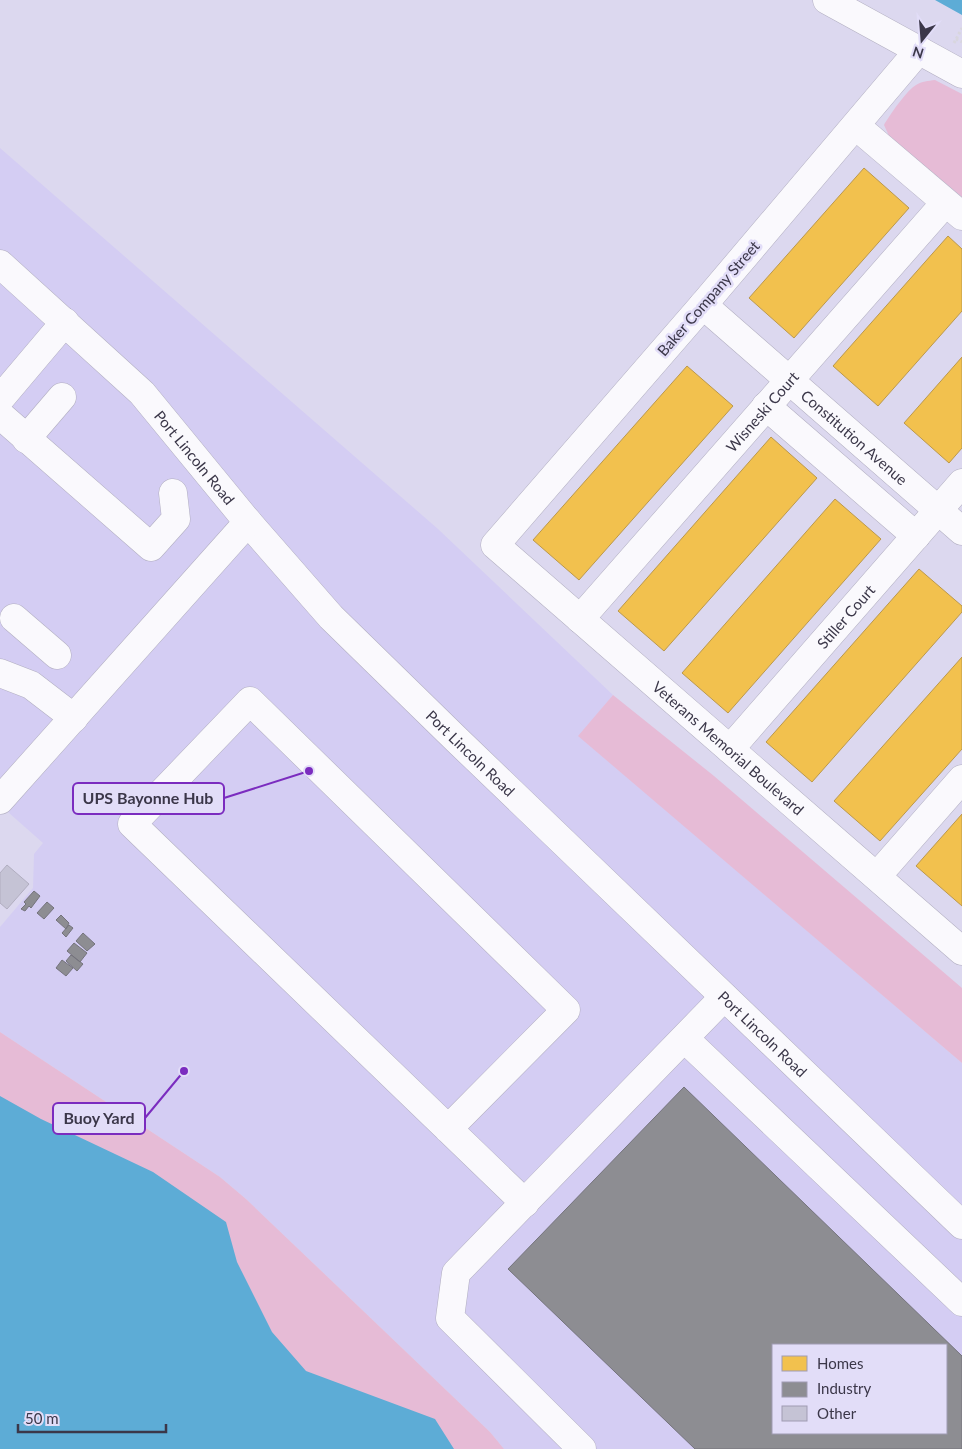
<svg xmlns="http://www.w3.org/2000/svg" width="962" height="1449" viewBox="0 0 962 1449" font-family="Lato,sans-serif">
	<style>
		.built { fill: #d4cdf3; fill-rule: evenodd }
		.green { fill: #e6bbd6 }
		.water { fill: #5dacd6 }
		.homes { fill: #f2c14e; stroke: #bb984c }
		.industry { fill: #8d8d92; stroke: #74737c; fill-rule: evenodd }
		.building { fill: #c5c3d5; stroke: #b1aec0 }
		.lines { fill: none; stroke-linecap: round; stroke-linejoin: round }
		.minor-casing { stroke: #b2afc1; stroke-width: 29 }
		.path { stroke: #d8d6de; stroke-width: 3; stroke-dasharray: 2.5 2.5; stroke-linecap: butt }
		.minor { stroke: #faf9fd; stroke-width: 28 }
		.labels { text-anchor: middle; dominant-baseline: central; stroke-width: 5; stroke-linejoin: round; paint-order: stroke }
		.street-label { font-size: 15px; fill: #3b3749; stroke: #e2ddf8 }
		.leader { fill: none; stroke: #7b2cbf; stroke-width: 2 }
		.callout-dot { fill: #7b2cbf; stroke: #e2ddf8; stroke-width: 2 }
		.callout { fill: #e2ddf8; stroke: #7b2cbf; stroke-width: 2 }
		.callout-label { font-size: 16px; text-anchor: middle; font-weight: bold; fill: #3b3749 }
	</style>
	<rect width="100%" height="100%" fill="#dcd8ef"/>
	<path class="built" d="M0 148 438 529 613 695 579 736 962 1063V1449H504L490 1432 246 1199 220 1177 0 1032V927L33 888 34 854 43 843 0 805ZM773 1345H946V1433H773Z"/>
	<path class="green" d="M935 80 962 94V197L890 138 884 125C889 116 907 90 916 85 922 81 928 81 935 80Z
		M613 695 714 776 962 988V1063L578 736Z
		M0 1032 220 1177 246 1199 490 1432 504 1449H212L0 1170Z"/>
	<path class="water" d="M935 0H962V15Z
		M0 1096 41 1119 153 1172 226 1222 237 1262 272 1332 306 1371 435 1419 454 1449H0Z"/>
	<path class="homes" d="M864 168 909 208 794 338 749 298Z
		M948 236 962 249V311L878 406 833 366Z
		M962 357V448L949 463 904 423Z
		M687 366 733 406 579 580 533 540Z
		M771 437 817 478 664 651 618 611Z
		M835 499 881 539 728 713 682 673Z
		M919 569 962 606V612L812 782 766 742Z
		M962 657V749L880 841 834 801Z
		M962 814V906L916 866Z"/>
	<path class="industry" d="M34 891 40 896 31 908 29 906 25 911 21 909 26 904 24 902Z
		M47 902 54 908 44 919 37 913Z
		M61 915 69 923 66 929 56 920Z
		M69 925 73 928 66 937 62 933Z
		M83 933 95 944 87 951 76 941Z
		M74 943 87 953 80 962 67 951Z
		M71 955 83 964 77 971 66 961Z
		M62 960 73 968 66 976 56 968Z
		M684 1087 962 1356V1449H695L508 1269ZM773 1345H946V1433H773Z"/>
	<path class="building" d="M7 865 29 884 7 909 0 903V873Z"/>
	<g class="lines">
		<g class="minor-casing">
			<g id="minor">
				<path d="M827 0 962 74"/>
				<path id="s1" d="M919 50 703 305 495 545 962 951"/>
				<path d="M856 126 962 216"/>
				<path id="s2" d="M0 264 142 393 248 522 331 617 457 740 962 1225"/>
				<path id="s3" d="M703 305 962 531"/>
				<path d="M0 399 65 322"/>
				<path d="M766 406 916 536"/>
				<path d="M0 415 151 547 176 519 173 493"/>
				<path d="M26 439 62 397"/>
				<path d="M14 618 57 655"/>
				<path id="s4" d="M580 619 945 203"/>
				<path d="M0 673 31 685 74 718"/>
				<path id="s5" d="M730 749 962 483"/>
				<path d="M0 800 248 522"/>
				<path d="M877 876 962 779"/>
				<path d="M685 1039 962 1302"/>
				<path d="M448 1129 566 1010 250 701 132 824 525 1203"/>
				<path d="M582 1449 450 1318 456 1273 724 997"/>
			</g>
		</g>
		<path class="path" d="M956 39 962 42
			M954 43 962 28"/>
		<use href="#minor" class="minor"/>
	</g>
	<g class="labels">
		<g class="street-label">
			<text transform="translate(708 298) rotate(-49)">Baker Company Street</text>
			<text stroke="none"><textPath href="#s4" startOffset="276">Wisneski Court</textPath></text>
			<text stroke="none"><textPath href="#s3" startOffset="201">Constitution Avenue</textPath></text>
			<text stroke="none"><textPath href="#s2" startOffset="275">Port Lincoln Road</textPath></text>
			<text stroke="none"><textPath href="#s5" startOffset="176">Stiller Court</textPath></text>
			<text stroke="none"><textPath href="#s1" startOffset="961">Veterans Memorial Boulevard</textPath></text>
			<text stroke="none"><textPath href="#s2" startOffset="680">Port Lincoln Road</textPath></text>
			<text stroke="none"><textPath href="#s2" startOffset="1085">Port Lincoln Road</textPath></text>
		</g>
	</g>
	<path class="leader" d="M309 771L224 798M184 1071L145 1118"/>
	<g class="callout-dot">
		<circle cx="309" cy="771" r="5"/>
		<circle cx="184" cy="1071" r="5"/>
	</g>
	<g class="callout">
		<rect x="73" y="783" width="151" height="31" rx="5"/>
		<rect x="53" y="1103" width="92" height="31" rx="5"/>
	</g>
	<g class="callout-label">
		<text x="148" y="804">UPS Bayonne Hub</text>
		<text x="99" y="1124">Buoy Yard</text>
	</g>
	<rect x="772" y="1344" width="175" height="90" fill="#e2ddf8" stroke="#9f9bb2"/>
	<rect x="782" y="1356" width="25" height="15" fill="#f2c14e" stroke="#9f9bb2"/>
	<text x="817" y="1369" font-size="15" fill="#3b3749">Homes</text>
	<rect x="782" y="1382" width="25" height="15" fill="#8d8d92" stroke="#9f9bb2"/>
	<text x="817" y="1394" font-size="15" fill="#3b3749">Industry</text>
	<rect x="782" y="1406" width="25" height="15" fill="#c5c3d5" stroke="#9f9bb2"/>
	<text x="817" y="1419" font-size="15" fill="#3b3749">Other</text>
	<g transform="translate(922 40) rotate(197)" stroke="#e2ddf8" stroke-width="4" paint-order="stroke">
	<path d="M0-4L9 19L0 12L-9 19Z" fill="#3b3749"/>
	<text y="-8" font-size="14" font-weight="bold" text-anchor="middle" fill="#3b3749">N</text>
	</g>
	<path d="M18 1424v8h148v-8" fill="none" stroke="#3b3749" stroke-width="2.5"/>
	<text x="25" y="1424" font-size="15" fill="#3b3749" stroke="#e2ddf8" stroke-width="4" paint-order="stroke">50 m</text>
</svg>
